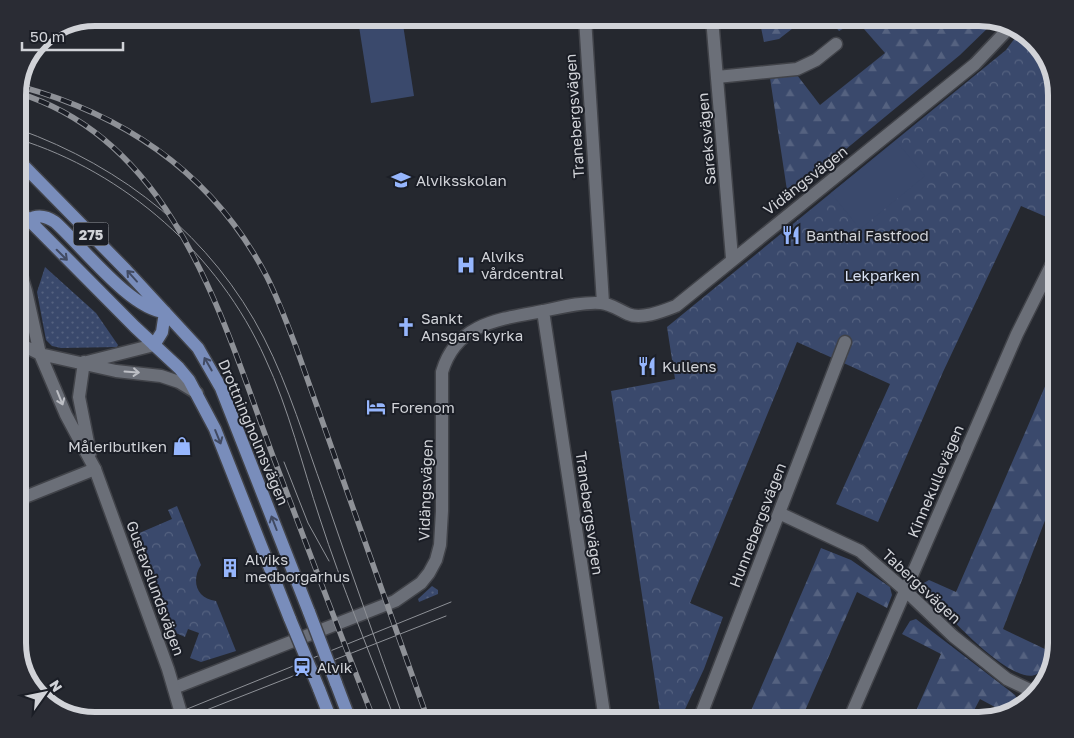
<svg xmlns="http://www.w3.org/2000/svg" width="1074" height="738" viewBox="0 0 1074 738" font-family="'Golos Text',sans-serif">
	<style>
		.grass { fill: url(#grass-dots) }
		.forest { fill: url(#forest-firs) }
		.park { fill: url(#park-crowns) }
		.garden { fill: #3a496c }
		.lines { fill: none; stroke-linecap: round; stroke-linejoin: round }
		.minor-casing { stroke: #414349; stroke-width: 15 }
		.tertiary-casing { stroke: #414349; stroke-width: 15 }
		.primary-casing { stroke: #414349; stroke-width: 15 }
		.minor { stroke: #6b6f78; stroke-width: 12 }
		.tertiary { stroke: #6b6f78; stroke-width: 12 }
		.primary { stroke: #798dbb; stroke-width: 12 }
		.tram { stroke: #8e9197; stroke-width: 1 }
		.rail-casing { stroke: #8e9197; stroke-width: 5.5 }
		.rail { stroke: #1b1e26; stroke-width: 4; stroke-dasharray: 11; stroke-linecap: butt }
		.primary-bridge-casing { stroke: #414349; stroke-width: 15; stroke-linecap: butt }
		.primary-bridge { stroke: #798dbb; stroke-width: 12 }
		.oneway { stroke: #414a62 }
		.oneway2 { stroke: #bdbfc5 }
		.labels { text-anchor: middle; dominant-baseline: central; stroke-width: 4; stroke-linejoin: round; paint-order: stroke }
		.shield { fill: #1b1e26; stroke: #9a9da3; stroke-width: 1 }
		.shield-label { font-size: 14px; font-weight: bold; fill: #d1d3d8 }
		.street-label { font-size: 15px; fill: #d1d3d8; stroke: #1b1e26 }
		.poi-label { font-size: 15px; fill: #d1d3d8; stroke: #1b1e26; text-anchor: start }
		.park-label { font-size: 15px; fill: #d8e1f3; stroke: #1b1e26 }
		.rim { fill: none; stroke: #d1d3d8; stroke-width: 6 }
	</style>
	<defs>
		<pattern id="grass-dots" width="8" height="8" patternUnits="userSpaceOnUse" patternTransform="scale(1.25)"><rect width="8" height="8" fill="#3a496c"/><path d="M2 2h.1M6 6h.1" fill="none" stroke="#556280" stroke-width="1.8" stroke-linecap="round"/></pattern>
		<pattern id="forest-firs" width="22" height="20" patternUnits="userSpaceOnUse" patternTransform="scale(1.25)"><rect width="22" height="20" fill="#3a496c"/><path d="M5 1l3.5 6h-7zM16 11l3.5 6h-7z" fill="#556280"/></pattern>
		<pattern id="park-crowns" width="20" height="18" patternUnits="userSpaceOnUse" patternTransform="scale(1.25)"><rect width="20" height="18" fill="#3a496c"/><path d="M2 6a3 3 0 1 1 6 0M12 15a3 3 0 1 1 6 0" fill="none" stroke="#556280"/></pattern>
	</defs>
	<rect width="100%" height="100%" fill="#25282f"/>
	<path class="grass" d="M45 267 96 313 118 345 117 347 61 348 52 346 46 340 37 292Z
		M432 586 438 590V594L419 602 418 599Z"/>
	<path class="forest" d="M759 18H806L779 39 764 42Z
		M828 18H900L902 20 905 18H979L994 22 960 55 788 197 770 78 797 75 820 105 885 53 864 29 850 25 839 31Z
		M1056 361V492L1003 629 1047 650C1045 657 1044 670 1037 674 1013 689 935 604 922 584L929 580 956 592Z
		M821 548 851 560 890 587 892 595 887 608 857 592 801 720H747Z
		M916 619 1015 695 1021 707 1006 713 980 699 969 720H912L941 654 902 634 910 621Z"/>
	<path class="park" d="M1021 30 1048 60 1056 95V221L1021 206 943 372 878 522 836 504 890 384 797 342 690 603 723 617 704 669 680 720H661L611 391 675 379 667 327 1006 50Z
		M177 506 201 565C191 580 196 599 216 601L236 651 201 662 190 658 199 633 188 629 185 637 176 633 137 534 172 519 168 510Z"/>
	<path class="garden" d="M377 18H402L414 96 371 103 358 20Z
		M896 141 925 176 860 229 831 193Z"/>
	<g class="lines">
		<g class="minor-casing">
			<path id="minor" d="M585 18 603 303
				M712 18 732 258
				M717 77 797 69 816 60 836 44
				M543 311 605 720
				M25 497 95 469
				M779 513 860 551 906 591 953 636 1007 679 1036 693
				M174 688 395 601 421 583 429 573 436 560 440 545 442 511V372C456 323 500 319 543 311 562 307 581 302 600 303 609 303 619 310 628 314 641 320 663 311 676 306L975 64 1010 27
				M699 720 845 342
				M849 720 1017 334 1056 256"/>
		</g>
		<g class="tertiary-casing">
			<path id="tertiary" d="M18 232 28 220
				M18 265 26 291 40 354 66 415 95 469 168 669 183 720
				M18 343 40 354 116 371 161 376 179 382 197 393
				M84 362 79 397 90 453
				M87 362 154 345"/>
		</g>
		<g class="primary-casing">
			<path id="primary" d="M18 156 24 166 126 270 198 348 221 388 309 612
				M18 209 135 327 179 368 189 380 215 429 290 619
				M28 220C38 214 46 216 55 222 82 246 131 310 165 312
				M154 345 162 332 165 312
				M336 683 350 720
				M319 689 331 720"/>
		</g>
		<use href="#minor" class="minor"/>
		<use href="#tertiary" class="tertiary"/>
		<use href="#primary" class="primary"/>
		<path class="tram" d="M18 129C124 167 212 237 264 338 289 387 305 441 324 493 350 569 377 645 404 720
			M18 139C125 172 219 255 265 358 289 409 302 465 320 519 342 587 370 653 395 720
			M284 462 308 523 329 561
			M160 720 451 602
			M181 720 446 616"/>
		<g class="rail-casing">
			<path id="rail" d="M19 86C128 116 214 175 267 277 278 299 287 323 296 347L428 720
				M18 93C176 141 223 322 274 459 307 546 340 634 374 720"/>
		</g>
		<use href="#rail" class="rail"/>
		<g class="primary-bridge-casing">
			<path id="primary-bridge" d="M309 612 336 683
				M290 619 319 689"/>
		</g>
		<use href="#primary-bridge" class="primary-bridge"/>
	</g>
	<defs><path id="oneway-shaft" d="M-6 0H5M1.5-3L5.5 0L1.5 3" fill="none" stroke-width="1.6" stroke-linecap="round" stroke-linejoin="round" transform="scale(1.25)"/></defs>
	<g class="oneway">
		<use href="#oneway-shaft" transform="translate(62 255) rotate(45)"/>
		<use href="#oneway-shaft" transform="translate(132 276) rotate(-132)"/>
		<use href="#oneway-shaft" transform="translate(208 364) rotate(-120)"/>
		<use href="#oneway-shaft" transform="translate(218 437) rotate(68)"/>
		<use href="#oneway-shaft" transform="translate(274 523) rotate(-111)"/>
	</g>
	<g class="oneway2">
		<use href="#oneway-shaft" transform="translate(132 372) rotate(4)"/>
		<use href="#oneway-shaft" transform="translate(60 398) rotate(68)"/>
	</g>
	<defs>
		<g id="school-bare" transform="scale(1.5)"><path d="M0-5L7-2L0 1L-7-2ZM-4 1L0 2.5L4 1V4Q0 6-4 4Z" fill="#96b6fd" stroke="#1b1e26" stroke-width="2.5" paint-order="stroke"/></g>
		<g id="restaurant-bare" transform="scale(1.5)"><path d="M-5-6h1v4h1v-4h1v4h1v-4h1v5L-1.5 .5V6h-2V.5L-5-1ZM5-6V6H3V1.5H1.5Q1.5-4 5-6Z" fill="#96b6fd" stroke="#1b1e26" stroke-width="2.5" paint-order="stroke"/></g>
		<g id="hospital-bare" transform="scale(1.5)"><path d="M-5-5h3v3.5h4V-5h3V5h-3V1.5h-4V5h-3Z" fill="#96b6fd" stroke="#1b1e26" stroke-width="2.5" paint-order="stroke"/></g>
		<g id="church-bare" transform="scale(1.5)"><path d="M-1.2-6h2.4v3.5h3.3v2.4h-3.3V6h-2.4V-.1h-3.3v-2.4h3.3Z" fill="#96b6fd" stroke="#1b1e26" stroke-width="2.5" paint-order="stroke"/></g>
		<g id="hotel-bare" transform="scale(1.5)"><path d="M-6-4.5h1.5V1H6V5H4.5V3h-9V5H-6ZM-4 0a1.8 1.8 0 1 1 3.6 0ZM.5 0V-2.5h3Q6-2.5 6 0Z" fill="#96b6fd" stroke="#1b1e26" stroke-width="2.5" paint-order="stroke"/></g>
		<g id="shop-bare" transform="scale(1.5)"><path d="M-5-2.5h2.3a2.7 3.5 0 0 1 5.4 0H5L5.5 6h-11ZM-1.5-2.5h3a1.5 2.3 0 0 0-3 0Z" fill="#96b6fd" stroke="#1b1e26" stroke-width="2.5" paint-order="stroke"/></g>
		<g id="building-bare" transform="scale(1.5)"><path d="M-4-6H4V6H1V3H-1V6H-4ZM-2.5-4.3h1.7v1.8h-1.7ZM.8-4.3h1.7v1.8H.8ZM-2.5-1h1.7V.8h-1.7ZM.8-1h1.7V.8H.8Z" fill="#96b6fd" stroke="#1b1e26" stroke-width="2.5" paint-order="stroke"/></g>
		<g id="station-bare" transform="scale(1.5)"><path d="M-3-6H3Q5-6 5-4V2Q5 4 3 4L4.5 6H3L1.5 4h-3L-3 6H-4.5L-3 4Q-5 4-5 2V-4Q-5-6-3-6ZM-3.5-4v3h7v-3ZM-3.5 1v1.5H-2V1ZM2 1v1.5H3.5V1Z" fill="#96b6fd" stroke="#1b1e26" stroke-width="2.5" paint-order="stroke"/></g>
	</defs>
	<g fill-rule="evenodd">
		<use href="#school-bare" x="401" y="180"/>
		<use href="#restaurant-bare" x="791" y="235"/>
		<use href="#hospital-bare" x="466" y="265"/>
		<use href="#church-bare" x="406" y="327"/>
		<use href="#restaurant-bare" x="647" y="366"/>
		<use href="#hotel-bare" x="376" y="407"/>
		<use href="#shop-bare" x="182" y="446"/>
		<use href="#building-bare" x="230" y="568"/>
		<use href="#station-bare" x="302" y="667"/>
	</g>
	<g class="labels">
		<rect class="shield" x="73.5" y="222.5" width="35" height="23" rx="4"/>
		<g class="shield-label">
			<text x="91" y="234">275</text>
		</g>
		<g class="street-label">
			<text transform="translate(574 116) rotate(-94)">Tranebergsvägen</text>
			<text transform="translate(706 139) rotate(-95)">Sareksvägen</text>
			<text transform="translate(805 180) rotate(-38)">Vidängsvägen</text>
			<text transform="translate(254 432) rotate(67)">Drottningholmsvägen</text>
			<text transform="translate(935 481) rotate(-67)">Kinnekullevägen</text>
			<text transform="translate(425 490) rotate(-88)">Vidängsvägen</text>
			<text transform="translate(590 513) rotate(82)">Tranebergsvägen</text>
			<text transform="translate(757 525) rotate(-69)">Hunnebergsvägen</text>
			<text transform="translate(922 586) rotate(43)">Tabergsvägen</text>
			<text transform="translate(156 588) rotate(70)">Gustavslundsvägen</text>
		</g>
		<g class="poi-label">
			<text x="416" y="180">Alviksskolan</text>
			<text x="806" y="235">Banthai Fastfood</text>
			<text x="481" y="256">Alviks<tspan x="481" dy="17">vårdcentral</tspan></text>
			<text x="421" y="318">Sankt<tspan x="421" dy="17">Ansgars kyrka</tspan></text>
			<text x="662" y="366">Kullens</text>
			<text x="391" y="407">Forenom</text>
			<text x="167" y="446" text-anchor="end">Måleributiken</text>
			<text x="245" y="559">Alviks<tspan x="245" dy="17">medborgarhus</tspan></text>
			<text x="317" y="667">Alvik</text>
		</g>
		<g class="park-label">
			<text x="882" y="275">Lekparken</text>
		</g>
	</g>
	<path d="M0 0H1074V738H0ZM95 26H979A69 69 0 0 1 1048 95V643A69 69 0 0 1 979 712H95A69 69 0 0 1 26 643V95A69 69 0 0 1 95 26Z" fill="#2a2c34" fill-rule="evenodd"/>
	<path class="rim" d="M95 26H979A69 69 0 0 1 1048 95V643A69 69 0 0 1 979 712H95A69 69 0 0 1 26 643V95A69 69 0 0 1 95 26Z"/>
	<g transform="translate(45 693) rotate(57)" stroke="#1b1e26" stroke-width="4" paint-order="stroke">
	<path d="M0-4L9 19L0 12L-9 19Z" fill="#d1d3d8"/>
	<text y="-8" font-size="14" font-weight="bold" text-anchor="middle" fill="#d1d3d8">N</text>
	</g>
	<path d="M22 42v8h101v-8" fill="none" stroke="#d1d3d8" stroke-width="2.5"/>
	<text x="30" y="42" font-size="15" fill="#d1d3d8" stroke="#1b1e26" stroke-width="4" paint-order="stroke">50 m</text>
</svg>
